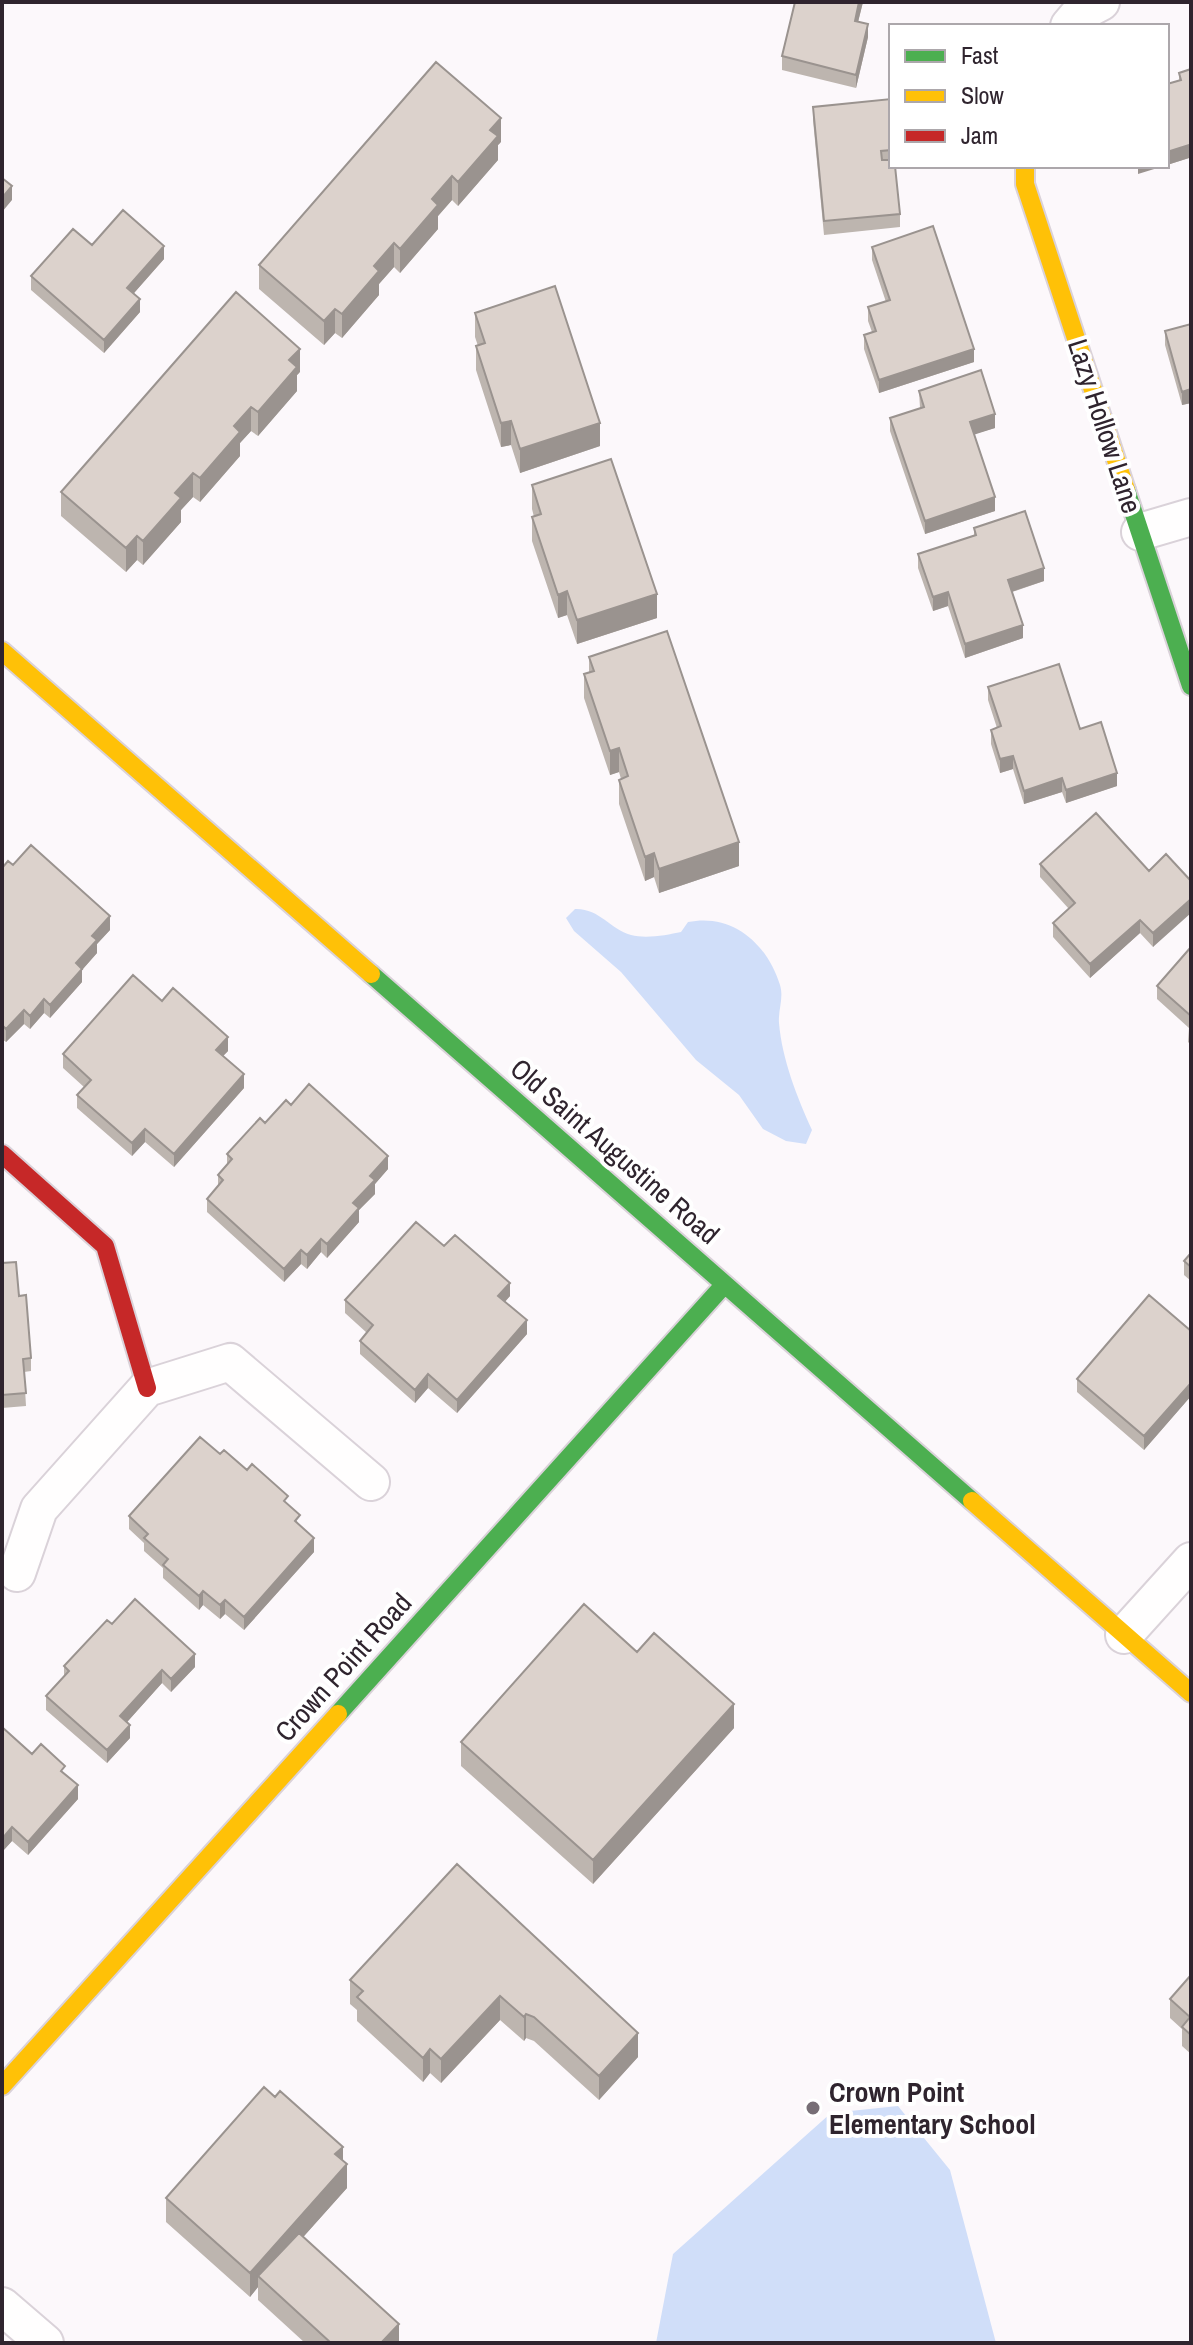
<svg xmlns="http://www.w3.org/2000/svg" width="1193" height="2345" viewBox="0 0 1193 2345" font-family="'Archivo Narrow',sans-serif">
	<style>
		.water { fill: #d0def9 }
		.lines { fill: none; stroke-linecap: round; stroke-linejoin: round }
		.street-casing { stroke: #dad2d9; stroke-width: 40 }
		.fast-casing { stroke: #dad2d9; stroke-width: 22 }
		.slow-casing { stroke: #dad2d9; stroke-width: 22 }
		.jam-casing { stroke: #dad2d9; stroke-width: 22 }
		.street { stroke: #fffefe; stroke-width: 36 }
		.fast { stroke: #4caf50; stroke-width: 18 }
		.slow { stroke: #ffc107; stroke-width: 18 }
		.jam { stroke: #c62828; stroke-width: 18 }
		.wall { fill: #bdb5af }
		.shaded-wall { fill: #9a938f }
		.building { fill: #dcd2cc; stroke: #9a938f; stroke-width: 2 }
		.poi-dot { fill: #776e76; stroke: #fff; stroke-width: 3 }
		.labels { text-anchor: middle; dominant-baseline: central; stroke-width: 8; stroke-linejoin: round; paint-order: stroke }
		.street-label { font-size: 28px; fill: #2f242e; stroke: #fff }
		.poi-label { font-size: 28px; font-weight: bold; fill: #2f242e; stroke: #fff; text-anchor: start }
	</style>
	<rect width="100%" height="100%" fill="#fcf8fb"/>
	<path class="water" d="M575 909C599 908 610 929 631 935 646 939 667 935 681 932L688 922C732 913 767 943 780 985 784 998 778 1010 779 1023 782 1059 797 1097 812 1130L806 1144 786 1141 763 1129 739 1095 696 1060 621 972 574 931 566 918Z
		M898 2106 950 2170 996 2343H656L673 2254 831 2113Z"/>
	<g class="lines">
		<g class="street-casing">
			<path id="street" d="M1069 26 1080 13 1101 2
				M1140 532 1191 517
				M17 1573 39 1509 147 1388 230 1362 371 1482
				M1124 1635 1191 1561
				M2 2306 45 2343"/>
		</g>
		<g class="fast-casing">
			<path id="fast" d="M1126 490 1191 686
				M371 974 972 1501
				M338 1714 724 1285"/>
		</g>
		<g class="slow-casing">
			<path id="slow" d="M1025 166V184L1126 490
				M2 651 371 974
				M972 1501 1191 1693
				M2 2086 338 1714"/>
		</g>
		<g class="jam-casing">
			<path id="jam" d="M2 1154 105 1246 147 1388"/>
		</g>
		<use href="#street" class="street"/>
		<use href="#fast" class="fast"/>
		<use href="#slow" class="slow"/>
		<use href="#jam" class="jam"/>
	</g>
	<path class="wall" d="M795 2H863L858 22 868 37 856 88 782 70V56Z
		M1191 69V166L1189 158 1167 165V84L1179 80V73Z
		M891 99V166L900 214V227L824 235 813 120V107Z
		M501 142 498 145V160L458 206 452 200 438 216V229L400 273 394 267 379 284V295L342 338 335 333 324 345 259 289V265Z
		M92 245 164 259 134 293 140 312 104 353 31 290V276Z
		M872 247 974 362 879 393 864 349V335L872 332 868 321V307L886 302 872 260Z
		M475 313 600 446 520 473 511 445 501 447 476 370V346H478L475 337Z
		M1191 324V403L1182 405 1165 345V331Z
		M300 372 297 375V391L258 436 251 431 240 443V456L200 502 193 497 181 510V522L143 565 137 560 126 572 61 516V492Z
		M919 391 995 428 974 434 995 511 925 534 890 431V418L920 408Z
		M532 485 657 618 577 644 567 615 558 618 532 541V517H534L532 509Z
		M974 528 1044 581 1012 592 1023 638 965 658 948 606 933 611 918 568V554L974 536Z
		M589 657 739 866 659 893 654 877 645 881 619 804V780L621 779 619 772 610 775 584 698V674L589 672Z
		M988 687 1080 729 1117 786 1066 803 1062 792 1024 804 1013 769 1000 773 991 744V730L997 728 988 700Z
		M1040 864 1149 871 1191 881 1153 947 1140 933 1090 978 1053 937V923L1069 909 1040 877Z
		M13 865 110 930 97 944V953L82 970V982L50 1018 44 1013 30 1029 24 1024 6 1042 2 1039V868Z
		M1191 947V1045L1188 1042 1189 1028 1157 999V986Z
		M162 1001 228 1051 223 1056 244 1088 174 1167 145 1142 132 1156 77 1108V1095L84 1087 63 1068V1054Z
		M291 1105 388 1169 375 1184V1194L359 1210V1222L327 1258 321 1252 307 1269 301 1264 284 1282 207 1212V1199L218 1186V1175L227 1165V1154Z
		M444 1246 510 1296 505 1302 527 1334 457 1413 428 1388 415 1403 360 1354V1341L367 1333 345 1313V1300Z
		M1191 1253V1281L1184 1275V1261Z
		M2 1263 19 1296 31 1358V1371L24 1372 26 1406 2 1408Z
		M1191 1331V1396L1144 1450 1077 1392V1379Z
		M220 1454 288 1505 314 1552 244 1630 225 1614 220 1619 203 1605 199 1610 163 1578V1568L144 1551V1543L129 1529V1516Z
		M112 1624 195 1667 171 1692 162 1683 127 1722 130 1738 107 1763 46 1710V1696L64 1677V1666Z
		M637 1652 734 1728 593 1884 461 1766V1742Z
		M2 1727 32 1754 65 1774 78 1799 28 1855 12 1841 2 1852Z
		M457 1864 638 2057 599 2100 534 2041 526 2038 524 2041 500 2020 441 2083 430 2073 423 2082 357 2021V2010L350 2004V1980Z
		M1191 1975V2054L1182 2046V2029L1170 2018V1999Z
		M343 2160 347 2188 303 2237 399 2343H305L258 2300V2287L250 2297 166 2222V2198Z"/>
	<path class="shaded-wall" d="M859 2H863L855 34V21Z
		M868 24V37L856 88V75Z
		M501 118V142L498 145V160L458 206V182L490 130Z
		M1189 145V158L1167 165V152Z
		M1138 166H1164L1138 174Z
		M452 176V200L438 216V229L400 273V249L432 199Z
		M12 186V200L2 212V198Z
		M394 243V267L379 284V295L342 338V314L374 266Z
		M164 246V259L127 301V288Z
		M140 299V312L104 353V340Z
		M335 309V333L324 345V321Z
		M300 349V372L297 375V391L258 436V412L289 360Z
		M974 349V362L879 393V380Z
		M1191 389V403L1182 405V392Z
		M251 407V431L240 443V456L200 502V478L234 426Z
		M995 414V428L970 436V422Z
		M511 421V445L501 447V423Z
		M600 423V446L520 473V449Z
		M193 473V497L181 510V522L143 565V541L175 493Z
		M995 497V511L925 534V521Z
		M137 536V560L126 572V548Z
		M1044 568V581L1008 593V580Z
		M567 591V615L558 618V595Z
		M948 592V606L933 611V597Z
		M657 594V618L577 644V620Z
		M1023 625V638L965 658V644Z
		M619 748V772L610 775V751Z
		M1013 756V769L1000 773V759Z
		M1117 773V786L1066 803V790Z
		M1062 778V792L1024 804V791Z
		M739 842V866L659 893V869Z
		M654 853V877L645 881V857Z
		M1191 899V913L1153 947V933Z
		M110 916V930L97 944V953L82 970V982L50 1018V1005L92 936Z
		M1140 920V933L1090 978V964Z
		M44 999V1013L30 1029V1016Z
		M24 1010V1024L6 1042V1029Z
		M228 1037V1051L216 1063V1050Z
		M244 1074V1088L174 1167V1154Z
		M145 1129V1142L132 1156V1143Z
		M388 1156V1169L375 1184V1194L359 1210V1222L327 1258V1244L370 1176Z
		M321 1239V1252L307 1269V1255Z
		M301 1250V1264L284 1282V1269Z
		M510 1283V1296L498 1309V1296Z
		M527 1320V1334L457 1413V1400Z
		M428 1374V1388L415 1403V1390Z
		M1191 1383V1396L1144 1450V1436Z
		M314 1538V1552L244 1630V1617Z
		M203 1591V1605L199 1610V1596Z
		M225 1600V1614L220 1619V1605Z
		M195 1654V1667L171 1692V1679Z
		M162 1670V1683L120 1730V1716Z
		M734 1704V1728L593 1884V1860Z
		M130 1725V1738L107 1763V1750Z
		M78 1785V1799L28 1855V1842Z
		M12 1827V1841L2 1852V1839Z
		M500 1996V2020L441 2083V2059Z
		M526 2014V2038L524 2041V2017Z
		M638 2033V2057L599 2100V2076Z
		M430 2049V2073L423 2082V2058Z
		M343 2147V2169L347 2164V2188L264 2281 258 2276V2287L250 2297V2273L335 2154Z
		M399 2324V2343H381Z"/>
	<path class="building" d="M795 2H859L855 21 868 24 856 75 782 56Z
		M436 62 501 118 490 130 498 136 458 182 452 176 432 199 438 205 400 249 394 243 374 266 379 271 342 314 335 309 324 321 259 265Z
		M1191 69V152L1189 145 1167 152V84L1181 80 1179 73Z
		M891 99V150L881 151 882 160H891V166H895L900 214 824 221 813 107Z
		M2 178 12 186 2 198Z
		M123 210 164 246 127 288 140 299 104 340 31 276 73 229 92 245Z
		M933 226 974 349 879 380 864 335 876 331 868 307 890 300 872 247Z
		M555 286 600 423 520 449 511 421 501 423 476 346 485 343 475 313Z
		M236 292 300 349 289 360 297 367 258 412 251 407 234 426 240 432 200 478 193 473 175 493 181 498 143 541 137 536 126 548 61 492Z
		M1191 324V389L1182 392 1165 331Z
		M981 370 995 414 970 422 995 497 925 521 890 418 924 407 919 391Z
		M611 459 657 594 577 620 567 591 558 595 532 517 541 514 532 485Z
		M1025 511 1044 568 1008 580 1023 625 965 644 948 592 933 597 918 554 976 535 974 528Z
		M667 631 739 842 659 869 654 853 645 857 619 780 628 776 619 748 610 751 584 674 594 671 589 657Z
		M1059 664 1080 729 1101 722 1117 773 1066 790 1062 778 1024 791 1013 756 1000 759 991 730 1001 726 988 687Z
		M1096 813 1149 871 1166 854 1191 881V899L1153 933 1140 920 1090 964 1053 923 1075 903 1040 864Z
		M31 845 110 916 92 936 97 940 76 963 82 969 50 1005 44 999 30 1016 24 1010 6 1029 2 1025V868L8 861 13 865Z
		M1191 947V1016L1157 986Z
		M133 975 162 1001 173 988 228 1037 216 1050 244 1074 174 1154 145 1129 132 1143 77 1095 91 1080 63 1054Z
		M309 1084 388 1156 370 1176 375 1180 353 1203 359 1208 327 1244 321 1239 307 1255 301 1250 284 1269 207 1199 223 1180 218 1175 232 1159 227 1154 260 1118 265 1123 286 1100 291 1105Z
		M416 1222 444 1246 455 1235 510 1283 498 1296 527 1320 457 1400 428 1374 415 1390 360 1341 373 1325 345 1300Z
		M1191 1253V1267L1184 1261Z
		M16 1262 19 1296 26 1295 31 1358 23 1359 26 1393 2 1395V1263Z
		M1149 1295 1191 1331V1383L1144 1436 1077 1379Z
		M200 1437 220 1454 224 1450 247 1470 252 1464 288 1496 284 1501 300 1515 295 1521 314 1538 244 1617 225 1600 220 1605 203 1591 199 1596 163 1565 168 1559 144 1538 148 1534 129 1516Z
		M135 1599 195 1654 171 1679 162 1670 120 1716 130 1725 107 1750 46 1696 69 1671 64 1666 107 1620 112 1624Z
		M584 1604 637 1652 654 1633 734 1704 593 1860 461 1742Z
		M2 1727 32 1754 41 1744 65 1766 61 1771 78 1785 28 1842 12 1827 2 1839Z
		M457 1864 638 2033 599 2076 534 2017 526 2014 524 2017 500 1996 441 2059 430 2049 423 2058 357 1997 363 1991 350 1980Z
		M1191 1975V2035L1182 2027 1190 2017 1170 1999Z
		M264 2087 275 2097 280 2091 343 2147 335 2154 347 2164 250 2273 166 2198Z
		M299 2233 399 2324 381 2343H331L258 2276Z"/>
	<circle class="poi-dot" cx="813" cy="2108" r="8"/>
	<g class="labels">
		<g class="street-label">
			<text transform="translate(1105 426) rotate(72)">Lazy Hollow Lane</text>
			<text transform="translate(615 1151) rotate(41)">Old Saint Augustine Road</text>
			<text transform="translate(343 1667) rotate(-48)">Crown Point Road</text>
		</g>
		<g class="poi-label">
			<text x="829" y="2092">Crown Point<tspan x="829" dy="32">Elementary School</tspan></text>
		</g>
	</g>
	<rect width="1193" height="2345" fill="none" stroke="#2f242e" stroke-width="8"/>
	<rect x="889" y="24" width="280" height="144" fill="#ffffff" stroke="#aca7ab" stroke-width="2"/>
	<rect x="905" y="50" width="40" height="12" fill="#4caf50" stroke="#aca7ab" stroke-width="2"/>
	<text x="961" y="64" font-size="24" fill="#2f242e">Fast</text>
	<rect x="905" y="90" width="40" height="12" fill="#ffc107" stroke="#aca7ab" stroke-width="2"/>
	<text x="961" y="104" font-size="24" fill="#2f242e">Slow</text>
	<rect x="905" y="130" width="40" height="12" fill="#c62828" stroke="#aca7ab" stroke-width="2"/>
	<text x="961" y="144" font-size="24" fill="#2f242e">Jam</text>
</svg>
